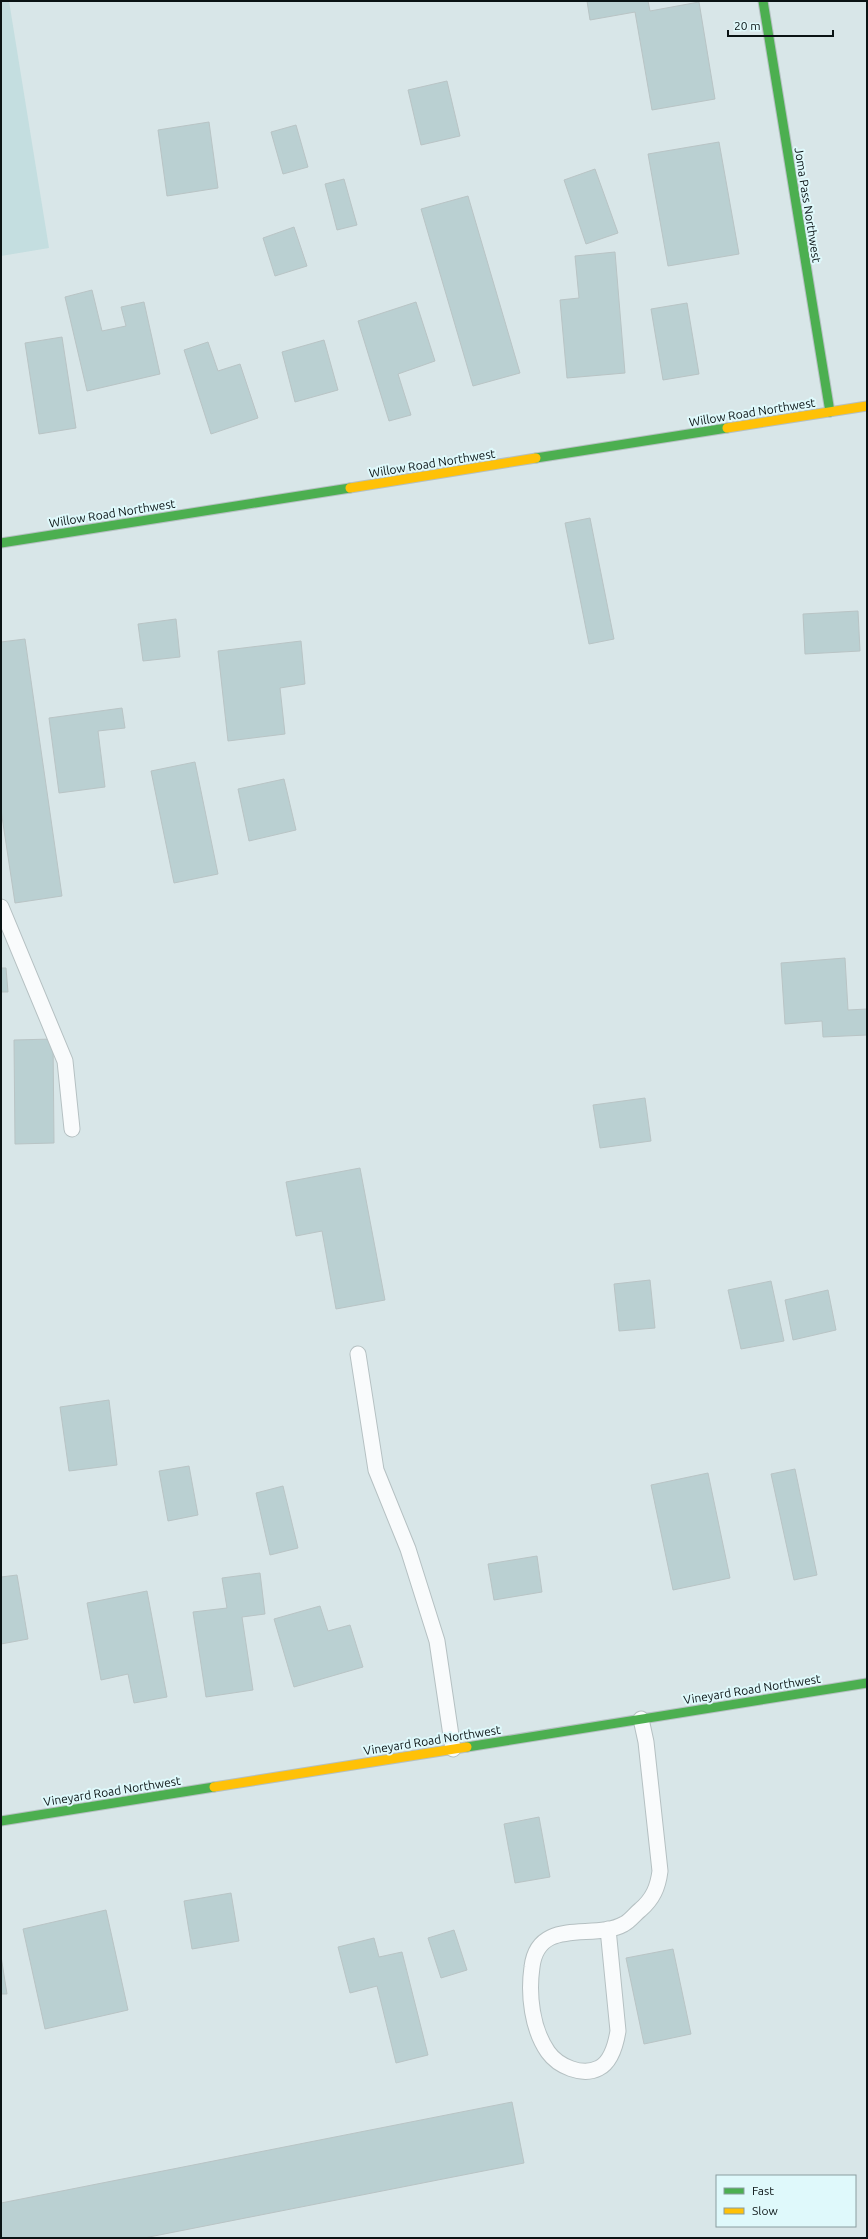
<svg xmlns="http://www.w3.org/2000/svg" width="868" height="2239" viewBox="0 0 868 2239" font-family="Ubuntu,sans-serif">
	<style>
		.built { fill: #c4dee0 }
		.building { fill: #bad0d2; stroke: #b9c4c5 }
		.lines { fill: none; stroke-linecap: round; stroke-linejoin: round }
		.lane-casing { stroke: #b5c0c2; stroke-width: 17 }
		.fast-casing { stroke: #b5c0c2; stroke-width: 11 }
		.slow-casing { stroke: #b5c0c2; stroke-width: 11 }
		.lane { stroke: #f9fbfc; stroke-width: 15 }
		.fast { stroke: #4caf50; stroke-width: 9 }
		.slow { stroke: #ffc107; stroke-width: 9 }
		.labels { text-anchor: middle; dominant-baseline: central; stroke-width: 4; stroke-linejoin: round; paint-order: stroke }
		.street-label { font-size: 12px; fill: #0a1314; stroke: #dff9fb }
	</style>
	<rect width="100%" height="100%" fill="#d8e6e8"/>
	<path class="built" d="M1 1H9L49 248 1 256Z"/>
	<path class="building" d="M587 1H648L650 11 699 2 715 99 652 110 635 12 590 20Z
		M447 81 460 136 421 145 408 90Z
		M209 122 218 188 167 196 158 130Z
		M296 125 308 167 283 174 271 132Z
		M719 142 739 254 668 266 648 154Z
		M595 169 618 233 586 244 564 180Z
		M344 179 357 225 337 230 325 184Z
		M468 196 520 373 473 386 421 209Z
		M294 227 307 266 275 276 263 238Z
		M615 252 625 373 567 378 560 300 579 298 575 256Z
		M92 290 102 331 126 326 121 307 144 302 160 374 87 391 65 297Z
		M416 302 435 361 398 374 411 415 389 421 358 321Z
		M687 303 699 374 663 380 651 309Z
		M62 337 76 428 39 434 25 343Z
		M324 340 338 390 295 402 282 352Z
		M208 342 218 371 240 364 258 418 211 434 184 350Z
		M590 518 614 639 589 644 565 523Z
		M858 611 860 651 805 654 803 614Z
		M176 619 180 657 143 661 138 624Z
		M25 639 62 896 15 903 1 810V642Z
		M301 641 305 684 280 688 285 734 228 741 218 651Z
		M122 708 125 728 98 731 105 787 59 793 49 718Z
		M195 762 218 874 174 883 151 771Z
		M284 779 296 830 249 841 238 789Z
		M845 958 848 1010 867 1009V1035L823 1037 822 1021 785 1024 781 963Z
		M1 968H6L8 992H1Z
		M53 1039 54 1143 15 1144 14 1040Z
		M645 1098 651 1141 600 1148 593 1105Z
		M360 1168 385 1300 336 1309 322 1231 296 1236 286 1182Z
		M650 1280 655 1328 619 1331 614 1284Z
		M771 1281 784 1341 741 1349 728 1290Z
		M828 1290 836 1330 793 1340 785 1300Z
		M109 1400 117 1465 69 1471 60 1407Z
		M189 1466 198 1515 168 1521 159 1471Z
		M795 1469 817 1575 794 1580 771 1474Z
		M708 1473 730 1578 673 1590 651 1485Z
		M283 1486 298 1548 270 1555 256 1493Z
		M537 1556 542 1592 494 1600 488 1564Z
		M260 1573 265 1614 242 1617 253 1690 206 1697 193 1612 227 1608 222 1578Z
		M17 1575 28 1639 1 1644V1577Z
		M147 1591 167 1697 134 1703 128 1674 101 1680 87 1603Z
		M320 1606 328 1631 350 1625 363 1667 294 1687 274 1619Z
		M539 1817 550 1877 515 1883 504 1824Z
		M231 1893 239 1941 192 1949 184 1901Z
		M106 1910 128 2010 45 2029 23 1929Z
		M454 1930 467 1970 441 1978 428 1938Z
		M374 1938 379 1957 402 1952 428 2055 396 2063 377 1986 350 1993 338 1947Z
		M673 1949 691 2034 644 2044 626 1958Z
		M1 1956 7 1994H1Z
		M512 2102 524 2163 144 2238H1V2203Z"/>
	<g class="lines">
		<g class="lane-casing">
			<path id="lane" d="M1 907 65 1061 72 1129
				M358 1354 376 1470 408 1549 437 1641 453 1749
				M608 1929 618 2031C616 2043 611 2062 599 2068 582 2077 558 2066 548 2052 532 2029 528 1995 532 1967 538 1916 594 1941 624 1924 630 1921 635 1914 640 1910 653 1899 658 1887 660 1871L646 1742 641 1719"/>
		</g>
		<g class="fast-casing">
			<path id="fast" d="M763 1 830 412
				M536 458 727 428
				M1 543 350 488
				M467 1747 867 1683
				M1 1821 214 1787"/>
		</g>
		<g class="slow-casing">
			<path id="slow" d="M727 428 867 406
				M350 488 536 458
				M214 1787 467 1747"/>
		</g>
		<use href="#lane" class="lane"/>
		<use href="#fast" class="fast"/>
		<use href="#slow" class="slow"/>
	</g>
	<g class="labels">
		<g class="street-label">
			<text transform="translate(808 205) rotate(81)">Joma Pass Northwest</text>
			<text transform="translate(752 412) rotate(-9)">Willow Road Northwest</text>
			<text transform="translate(432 463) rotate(-9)">Willow Road Northwest</text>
			<text transform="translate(112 513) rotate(-9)">Willow Road Northwest</text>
			<text transform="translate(752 1689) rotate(-9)">Vineyard Road Northwest</text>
			<text transform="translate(432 1740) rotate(-9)">Vineyard Road Northwest</text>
			<text transform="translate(112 1791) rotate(-9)">Vineyard Road Northwest</text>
		</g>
	</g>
	<rect width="868" height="2239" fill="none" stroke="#0a1314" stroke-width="4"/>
	<rect x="716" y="2175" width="140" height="52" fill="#dff9fb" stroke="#8a9d9f"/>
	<rect x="724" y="2188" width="20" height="6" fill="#4caf50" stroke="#8a9d9f"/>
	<text x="752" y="2195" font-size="12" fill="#0a1314">Fast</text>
	<rect x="724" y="2208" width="20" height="6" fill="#ffc107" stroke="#8a9d9f"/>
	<text x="752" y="2215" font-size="12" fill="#0a1314">Slow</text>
	<path d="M728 30v6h105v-6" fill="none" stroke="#0a1314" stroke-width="2"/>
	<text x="734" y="30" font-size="12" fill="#0a1314" stroke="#dff9fb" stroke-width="3" paint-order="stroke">20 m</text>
</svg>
